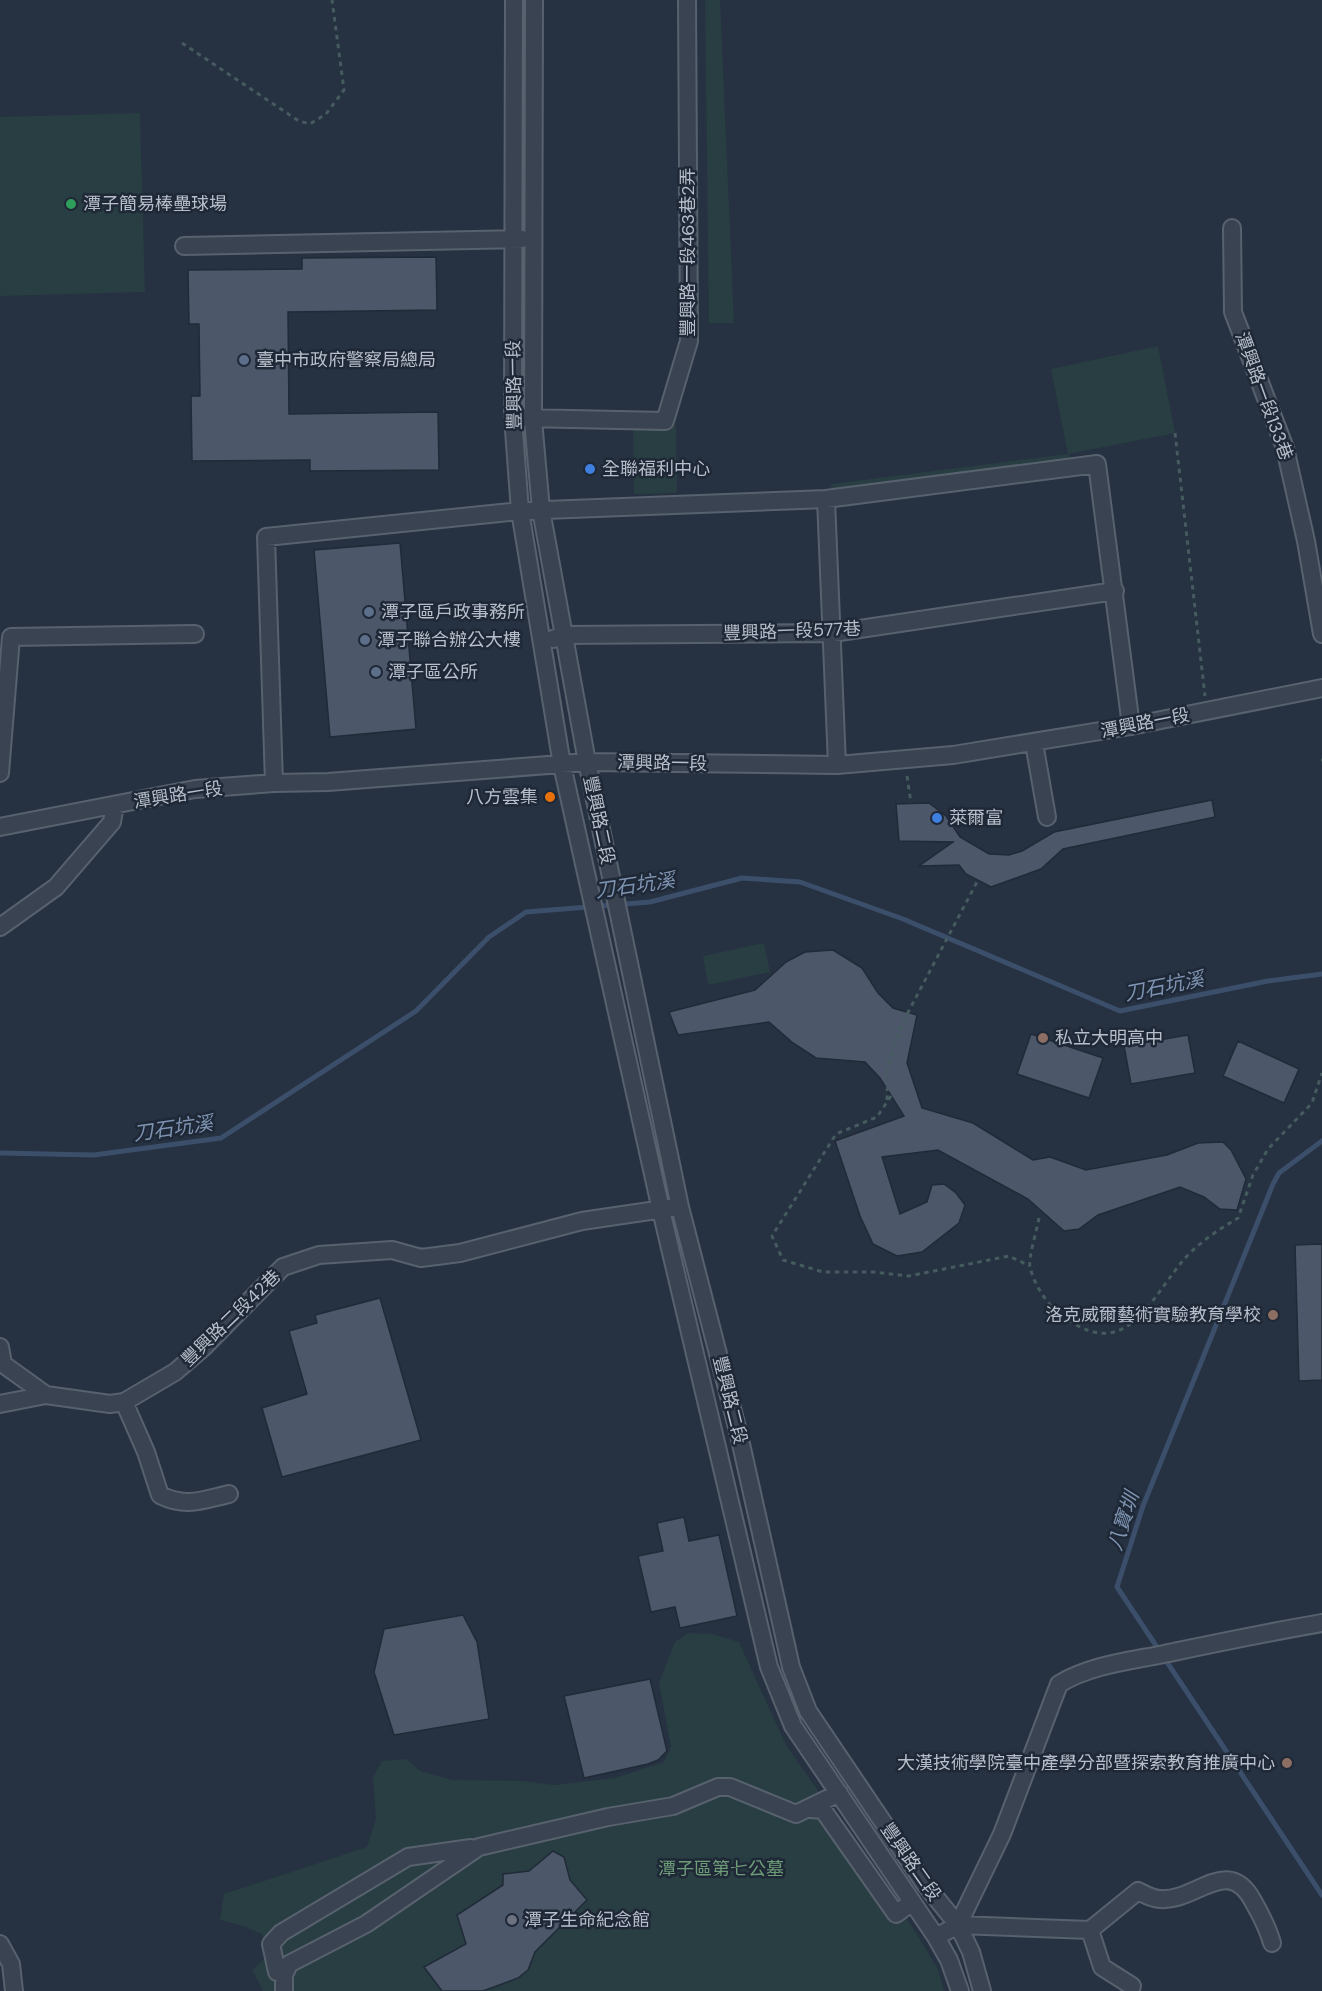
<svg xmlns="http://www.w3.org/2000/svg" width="1322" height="1991" viewBox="0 0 1322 1991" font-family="'DM Sans','Noto Sans TC',sans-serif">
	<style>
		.green { fill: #283e42 }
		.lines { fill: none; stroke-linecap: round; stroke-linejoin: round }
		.stream { stroke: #3b4e6a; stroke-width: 5 }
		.building { fill: #4c586a; stroke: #212a38; stroke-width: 1.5 }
		.minor-casing { stroke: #58616e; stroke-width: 20 }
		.path { stroke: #465b5f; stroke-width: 3; stroke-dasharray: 4.5 4.5; stroke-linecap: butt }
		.minor { stroke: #3a4351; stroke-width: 16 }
		.leisure-dot { fill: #2e9e5b; stroke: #1f2836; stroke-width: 2 }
		.service-dot { fill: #5c6f8a; stroke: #1f2836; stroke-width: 2 }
		.shop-dot { fill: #3f7fe0; stroke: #1f2836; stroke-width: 2 }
		.food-dot { fill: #e8710a; stroke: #1f2836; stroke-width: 2 }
		.education-dot { fill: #8d6e63; stroke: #1f2836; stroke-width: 2 }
		.worship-dot { fill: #6b7280; stroke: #1f2836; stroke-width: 2 }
		.labels { text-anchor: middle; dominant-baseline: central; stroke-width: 5; stroke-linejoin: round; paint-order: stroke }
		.poi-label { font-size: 18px; fill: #b7becb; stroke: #1f2836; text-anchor: start }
		.street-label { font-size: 18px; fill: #b7becb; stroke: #1f2836 }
		.park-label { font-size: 18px; fill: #6e9c79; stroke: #1f2836 }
		.water-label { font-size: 20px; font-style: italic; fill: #7e94b2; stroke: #1f2836 }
	</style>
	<rect width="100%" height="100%" fill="#263141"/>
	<path class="green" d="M705 0H720L734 323H709Z
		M140 113 145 292 0 296V117Z
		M1158 346 1175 433 1069 454V467L826 499 832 484 1068 454 1051 369Z
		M676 425 677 493 634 494 633 426Z
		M764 943 770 972 708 985 703 956Z
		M688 1633 713 1634 739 1642 786 1745 903 1912 938 1969 944 1991H263L252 1970 267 1956 262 1934 243 1926 220 1920 224 1894 367 1847 376 1819 373 1777 382 1761 407 1759 420 1771 452 1780 521 1781 555 1785 615 1778 664 1762 671 1746 659 1683 675 1642Z"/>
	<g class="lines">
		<path class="stream" d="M1322 1141 1279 1173 1273 1184 1143 1506 1117 1587 1322 1895
			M0 1153 94 1155 221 1138 416 1011 489 937 526 912 650 902 742 878 800 882 903 919 1120 1011 1268 981 1322 974"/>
	</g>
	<path class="building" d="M436 257 437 310 288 312 289 414 438 412 439 470 310 471V460L192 461 191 396H200L199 324H189L188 270 302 269V258Z
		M400 543 416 729 330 737 314 550Z
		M1212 800 1215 817 1063 849 1041 869 991 887 966 874 959 865 919 866 953 842 899 841 896 804 929 803 946 816 960 837 989 854 1009 855 1022 851 1054 832Z
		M833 950 862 968 878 993 893 1008 917 1015 907 1063 922 1108 973 1123 1033 1160 1050 1157 1086 1170 1167 1155 1198 1143 1223 1142 1231 1150 1246 1179 1237 1210 1220 1209 1204 1197 1180 1187 1098 1215 1079 1229 1064 1231 1028 1199 938 1150 882 1157 900 1214 927 1202 932 1185 944 1184 956 1193 965 1205 959 1223 922 1252 897 1256 873 1244 860 1216 835 1141 904 1116 880 1078 865 1062 816 1058 793 1043 769 1022 678 1035 669 1012 755 990 786 962 805 952Z
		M1031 1034 1103 1058 1089 1098 1017 1074Z
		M1188 1035 1195 1073 1131 1084 1124 1046Z
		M1238 1041 1299 1069 1284 1103 1223 1076Z
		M1322 1244V1380L1299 1381 1295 1245Z
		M380 1298 421 1440 282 1477 262 1408 307 1394 289 1331 317 1323 315 1315Z
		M684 1517 689 1541 719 1535 737 1616 680 1628 675 1607 651 1612 638 1556 663 1551 657 1523Z
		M463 1615 477 1642 489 1719 394 1735 374 1672 384 1629Z
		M650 1679 667 1751 658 1760 648 1764 584 1778 564 1696Z
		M553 1851 564 1857 570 1880 587 1900 535 1952 528 1970 518 1978 483 1991H442L424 1967 466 1944 457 1915 503 1885V1874L529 1871Z"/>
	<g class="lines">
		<g class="minor-casing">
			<path id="minor" d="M514 0 513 417 520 511 562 765 661 1210 769 1667 793 1726 936 1937 949 1960 960 1991
				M534 0 533 420 541 510 587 762 680 1207 739 1435 791 1667 808 1711 924 1883 958 1925 971 1952 982 1991
				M1232 228 1233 312 1285 448 1306 541 1322 634
				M184 246 522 239
				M524 418 665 421 689 341 687 0
				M826 499 837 765
				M553 639 563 635 833 633 1115 591
				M1034 743 1047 817
				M0 773 11 637 195 634
				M274 783 266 537 520 511 826 499 1097 464 1131 726
				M0 827 195 789 274 783 328 782 587 762 837 765 953 755 1131 726 1322 688
				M0 927 56 887 112 822 115 805
				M0 1347 3 1364 46 1395
				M124 1402 146 1452 160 1495C186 1508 203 1500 229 1494
				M0 1404 46 1395 110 1404 124 1402 175 1372 203 1348 283 1267 319 1255 392 1250 421 1258 460 1253 582 1221 670 1208
				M810 1809 823 1810 896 1914 912 1902
				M958 1925 1002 1834 1059 1684C1090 1665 1130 1661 1164 1654 1217 1643 1269 1632 1322 1623
				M1090 1930 1138 1891C1144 1894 1153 1899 1160 1899 1196 1902 1228 1854 1253 1901 1261 1915 1268 1928 1272 1943
				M936 1937 958 1925 1090 1930 1102 1967 1132 1986
				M0 1944 11 1964 14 1991
				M284 1975 277 1972 271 1944 281 1933 408 1857 471 1848
				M284 1991V1975L289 1964 366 1924 479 1847 608 1817 673 1806 718 1787H730L796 1814 839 1793"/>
		</g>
		<path class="path" d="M182 43 299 121 310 124 326 114 344 90 332 0
			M1175 433 1205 696
			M1321 760H1322
			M907 776 911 803
			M891 1096 877 1117 836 1134 772 1236 783 1260 823 1272H873L909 1276 1009 1256 1030 1266
			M887 1100 888 1063 904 1020 978 880
			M1039 1218C1037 1230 1028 1258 1030 1267 1034 1284 1046 1303 1059 1313 1122 1364 1145 1308 1181 1263 1195 1245 1218 1230 1238 1218L1253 1175 1268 1149 1312 1103 1322 1073"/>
		<use href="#minor" class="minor"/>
	</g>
	<circle class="leisure-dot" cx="71" cy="204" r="6"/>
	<g class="service-dot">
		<circle cx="244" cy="360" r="6"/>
		<circle cx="369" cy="612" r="6"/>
		<circle cx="365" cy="640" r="6"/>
		<circle cx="376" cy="672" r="6"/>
	</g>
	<g class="shop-dot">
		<circle cx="590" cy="469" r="6"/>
		<circle cx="937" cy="818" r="6"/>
	</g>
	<circle class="food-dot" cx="550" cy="797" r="6"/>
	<g class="education-dot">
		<circle cx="1043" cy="1038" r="6"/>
		<circle cx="1273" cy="1315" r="6"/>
		<circle cx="1287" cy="1763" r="6"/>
	</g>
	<circle class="worship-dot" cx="512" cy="1920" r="6"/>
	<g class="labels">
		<g class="poi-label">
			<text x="83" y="204">潭子簡易棒壘球場</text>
			<text x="256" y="360">臺中市政府警察局總局</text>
			<text x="602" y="469">全聯福利中心</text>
			<text x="381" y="612">潭子區戶政事務所</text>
			<text x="377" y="640">潭子聯合辦公大樓</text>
			<text x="388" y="672">潭子區公所</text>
			<text x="538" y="797" text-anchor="end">八方雲集</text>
			<text x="949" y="818">萊爾富</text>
			<text x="1055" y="1038">私立大明高中</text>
			<text x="1261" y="1315" text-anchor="end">洛克威爾藝術實驗教育學校</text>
			<text x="1275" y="1763" text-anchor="end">大漢技術學院臺中產學分部暨探索教育推廣中心</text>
			<text x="524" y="1920">潭子生命紀念館</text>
		</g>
		<g class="street-label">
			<text transform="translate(688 252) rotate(-90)">豐興路一段463巷2弄</text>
			<text transform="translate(514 385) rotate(-91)">豐興路一段</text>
			<text transform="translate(1264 396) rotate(70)">潭興路一段133巷</text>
			<text transform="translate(792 631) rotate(-2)">豐興路一段577巷</text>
			<text transform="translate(1145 723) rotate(-11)">潭興路一段</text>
			<text transform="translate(662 763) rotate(1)">潭興路一段</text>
			<text transform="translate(178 795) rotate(-9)">潭興路一段</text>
			<text transform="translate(599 820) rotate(78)">豐興路二段</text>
			<text transform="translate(231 1318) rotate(-44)">豐興路二段42巷</text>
			<text transform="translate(730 1400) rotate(76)">豐興路二段</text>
			<text transform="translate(911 1862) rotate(55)">豐興路二段</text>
		</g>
		<g class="park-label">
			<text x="721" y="1869">潭子區第七公墓</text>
		</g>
		<g class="water-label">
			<text transform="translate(635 885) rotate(-8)">刀石坑溪</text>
			<text transform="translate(1164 986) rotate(-11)">刀石坑溪</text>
			<text transform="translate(173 1128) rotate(-8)">刀石坑溪</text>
			<text transform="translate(1123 1521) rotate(-72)">八寶圳</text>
		</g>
	</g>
</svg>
